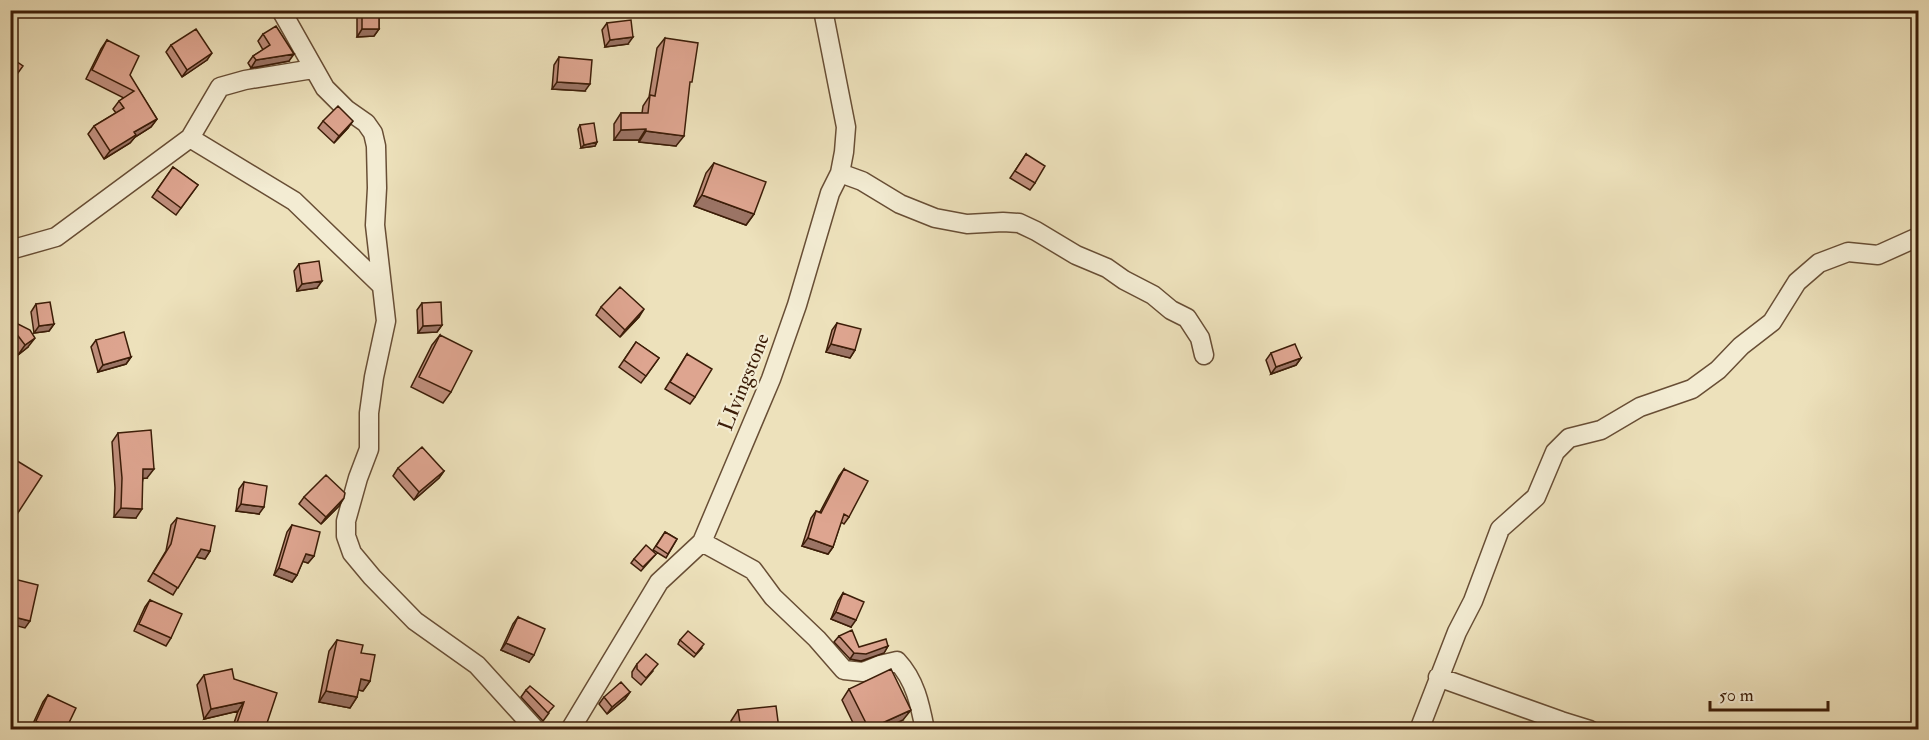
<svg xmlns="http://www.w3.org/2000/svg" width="1929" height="740" viewBox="0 0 1929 740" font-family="'IM FELL Double Pica',serif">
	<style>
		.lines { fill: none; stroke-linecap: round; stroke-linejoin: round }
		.minor-casing { stroke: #684e35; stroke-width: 21 }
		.minor { stroke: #f3ecd3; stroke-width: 18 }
		.wall { fill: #bf8e7c; stroke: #3c1d08; stroke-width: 1.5 }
		.shaded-wall { fill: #9b7465; stroke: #3c1d08; stroke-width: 1.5 }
		.building { fill: #dea590; stroke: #3c1d08; stroke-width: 1.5 }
		.labels { text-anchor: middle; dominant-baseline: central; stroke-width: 4.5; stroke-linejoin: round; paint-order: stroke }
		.street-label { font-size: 21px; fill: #3c1d08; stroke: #f3ecd3 }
	</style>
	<rect width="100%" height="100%" fill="#ede1bb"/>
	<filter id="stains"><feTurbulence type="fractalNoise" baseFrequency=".00333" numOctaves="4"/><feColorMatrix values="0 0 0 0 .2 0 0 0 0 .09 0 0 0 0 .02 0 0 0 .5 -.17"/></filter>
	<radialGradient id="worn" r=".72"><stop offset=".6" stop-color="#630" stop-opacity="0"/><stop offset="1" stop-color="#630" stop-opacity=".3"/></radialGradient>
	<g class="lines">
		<g class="minor-casing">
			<path id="minor" d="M281 10 325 88 346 109 366 123 373 133 376 146 377 188 375 225 386 321 374 377 369 413V449L358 478 346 521V536L352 553 372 577 415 621 477 665 536 730
				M190 138 294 201 382 286
				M840 173 862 181 900 204 935 218 967 224 1003 222 1019 223 1036 231 1076 255 1107 268 1124 280 1153 295 1171 310 1187 318 1200 338 1204 355
				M10 250 56 237 190 138 220 87 245 80 313 69
				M702 542 753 570 773 597 817 639 844 670 863 672 880 665 897 661C915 680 920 704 925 730
				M1438 677 1561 721 1590 730
				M570 730 659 582 702 542 771 379 797 305 830 193 840 173 844 152 846 127 823 10
				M1419 730 1457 632 1473 601 1500 529 1536 497 1555 452 1569 438 1601 430 1640 407 1692 389 1718 370 1741 346 1772 322 1797 282 1819 263 1848 252 1878 255 1918 237"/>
		</g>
		<use href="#minor" class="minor"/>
	</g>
	<path class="wall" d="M361 10H389L385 16H379V29L374 36 357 37V17Z
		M607 23 628 44 605 47 602 30Z
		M263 34 289 61 251 68 248 63 253 56 263 50 258 41Z
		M665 38 689 86 676 146 639 142V140H614V124L621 113H642L643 106 649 97 657 48Z
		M107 40 157 119 151 127 135 137 130 143 104 159 88 134 94 126 116 113 113 109 119 101 124 98 86 79 101 49Z
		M171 45 207 60 182 77 166 52Z
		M559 57 585 91 552 89 554 65Z
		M323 121 348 128 334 143 318 128Z
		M580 125 597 142 595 146 581 148 578 129Z
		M1026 154 1035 183 1030 190 1010 178Z
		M714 163 754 214 746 225 694 206 706 173Z
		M173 167 198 185 176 215 152 197Z
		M299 264 317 288 297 291 294 271Z
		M422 303 442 325 437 332 418 333 417 310Z
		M36 304 54 324 49 331 34 333 31 312Z
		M601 307 639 317 620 337 596 315Z
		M10 320 28 347 18 355 10 345Z
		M837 323 855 350 850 358 826 352 832 330Z
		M440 335 451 392 443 403 411 387 432 345Z
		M96 340 131 357 126 364 98 372 91 347Z
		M636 342 659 358 641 383 619 367Z
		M1271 353 1301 358 1296 365 1271 374 1266 360Z
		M687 354 695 397 690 404 665 389Z
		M118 433 147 478H143L136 518 114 517 115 488 112 442Z
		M398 468 444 471 439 478 414 500 393 476Z
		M844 469 849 517 844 524 841 522 833 547 828 554 802 546 811 518 816 511 820 512 839 476Z
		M244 482 259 514 236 511 239 489Z
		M304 497 339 506 321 524 299 504Z
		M177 518 210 551 205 559 196 557 173 595 148 581 166 551 171 525Z
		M292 525 314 556 308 563 303 561 297 575 292 582 274 575 287 532Z
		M665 532 677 539 666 558 653 550Z
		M656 554 641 571 631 563 634 559Z
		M843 593 851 627 831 619 838 601Z
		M150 600 171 638 166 646 134 631 145 607Z
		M518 617 529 662 501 650 513 624Z
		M839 636 859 647 888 646 884 653 861 661 850 659 834 642Z
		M337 640 361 653 370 681 363 691 358 690 357 697 350 708 319 702 329 651Z
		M680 640 702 648 694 657 678 644Z
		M637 664 653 671 641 685 632 677V672Z
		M204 675 234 679 265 729H232L238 711 204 719 197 685Z
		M849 689 903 720 884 729H856L842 700Z
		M526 690 549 713 543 721 521 697Z
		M630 692 625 699 607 714 599 704 604 697Z
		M48 695 66 729H34L31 728 43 702Z
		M738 710 779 729H732L731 721Z"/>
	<path class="shaded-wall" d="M376 10H389L385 16H372Z
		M362 29H379L374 36 357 37Z
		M633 37 628 44 605 47 610 40Z
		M212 53 207 60 182 77 187 70Z
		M294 54 289 61 251 68 256 60Z
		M557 82 590 84 585 91 552 89Z
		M157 119 151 127 135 137 130 143 104 159 110 151 134 132Z
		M353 121 348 128 334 143 339 136Z
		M646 129 639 140H614L621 130Z
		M646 131 684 136 676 146 639 142Z
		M597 142 595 146 581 148 584 145Z
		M702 195 754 214 746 225 694 206Z
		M322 281 317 288 297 291 302 284Z
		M644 309 639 317 620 337 625 330Z
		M54 324 49 331 34 333 39 326Z
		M442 325 437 332 418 333 423 326Z
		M35 338 28 347 18 355 25 345Z
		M831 344 855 350 850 358 826 352Z
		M131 357 126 364 98 372 103 365Z
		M1301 358 1296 365 1271 374 1276 367Z
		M143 469H154L147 478 137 479Z
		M444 471 439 478 414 500 419 492Z
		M344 498 339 506 321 524 326 517Z
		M241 504 264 507 259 514 236 511Z
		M121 508 142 509 136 518 114 517Z
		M808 538 833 547 828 554 802 546Z
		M201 549 210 551 205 559 196 557Z
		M306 554 314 556 308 563 301 561Z
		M279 568 297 575 292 582 274 575Z
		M836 612 856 620 851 627 831 619Z
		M10 616 30 621 25 628 10 624Z
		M506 643 534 655 529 662 501 650Z
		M888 646 884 653 861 661 850 659 854 653Z
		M361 679 370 681 363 691 353 689Z
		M326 691 357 697 350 708 319 702Z
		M630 692 625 699 607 714 612 707Z
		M244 702 238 711 204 719 211 709Z
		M911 710 903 720 884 729H869Z"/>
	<path class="building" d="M362 10H379V29H362Z
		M631 20 633 37 610 40 607 23Z
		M276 26 294 54 256 60 253 56 270 45 263 34Z
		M196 29 212 53 187 70 171 45Z
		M665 38 698 43 692 82H690L684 136 646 131V129L621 130V113H648L650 95 655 96Z
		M107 40 139 56 130 75 157 119 134 132 136 135 110 151 94 126 124 108 119 101 134 91 92 70Z
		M10 57 23 66 10 84Z
		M559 57 592 60 590 84 557 82Z
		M338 106 353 121 339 136 323 121Z
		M594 123 597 142 584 145 580 125Z
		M1026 154 1045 166 1035 183 1015 171Z
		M714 163 766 182 754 214 702 195Z
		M173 167 198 185 181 208 157 190Z
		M319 261 322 281 302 284 299 264Z
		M620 287 644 309 625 330 601 307Z
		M50 302 54 324 39 326 36 304Z
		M441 302 442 325 423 326 422 303Z
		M10 320 30 330 35 338 25 345 12 328 10 330Z
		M837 323 861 329 855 350 831 344Z
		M124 332 131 357 103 365 96 340Z
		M440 335 472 351 451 392 419 377Z
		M636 342 659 358 646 376 624 360Z
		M1295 344 1301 358 1276 367 1271 353Z
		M687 354 712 369 695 397 670 382Z
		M151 430 154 469H143L142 509 121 508 122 478 118 433Z
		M422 447 444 471 419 492 398 468Z
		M14 459 42 476 10 525V464Z
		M844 469 868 481 849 517 844 514 833 547 808 538 816 511 821 513Z
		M326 475 345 493 344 498 326 517 304 497Z
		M244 482 267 486 264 507 241 504Z
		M177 518 215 526 210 551 201 549 178 588 153 573 171 544Z
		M292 525 320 532 314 556 306 554 297 575 279 568Z
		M665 532 677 539 668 554 656 546Z
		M646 545 656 554 643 567 634 559Z
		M10 578 38 585 30 621 10 616Z
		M843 593 864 602 856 620 836 612Z
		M150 600 182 614 171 638 139 624Z
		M518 617 545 629 534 655 506 643Z
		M852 630 859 647 886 639 888 646 866 654 854 653 839 636Z
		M688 631 704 644 696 654 680 640Z
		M337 640 363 645 361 653 375 655 370 681 361 679 357 697 326 691Z
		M646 654 658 664 646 678 637 669V664Z
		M232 669 234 679 277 693 265 729H235L244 702 211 709 204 675Z
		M891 669 911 710 869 729 849 689Z
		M621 682 630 692 612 707 604 697Z
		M530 686 554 706 548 713 526 690Z
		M48 695 76 708 66 729H42L44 725 36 721Z
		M776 706 779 729H741L738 710Z"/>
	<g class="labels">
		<g class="street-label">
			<text transform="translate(744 382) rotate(-68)">LIvingstone</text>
		</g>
	</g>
	<rect width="1929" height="740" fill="none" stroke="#ede1bb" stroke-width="36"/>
	<rect x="12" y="12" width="1905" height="716" fill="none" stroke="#3c1d08" stroke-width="3"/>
	<rect x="18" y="18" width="1893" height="704" fill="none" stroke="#3c1d08" stroke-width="1.5"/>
	<path d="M1710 701v9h118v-9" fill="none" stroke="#3c1d08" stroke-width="3"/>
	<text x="1719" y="701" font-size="18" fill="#3c1d08" stroke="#f3ecd3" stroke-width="4.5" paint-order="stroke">50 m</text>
	<rect width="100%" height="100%" filter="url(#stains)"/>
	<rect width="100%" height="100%" fill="url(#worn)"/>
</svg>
